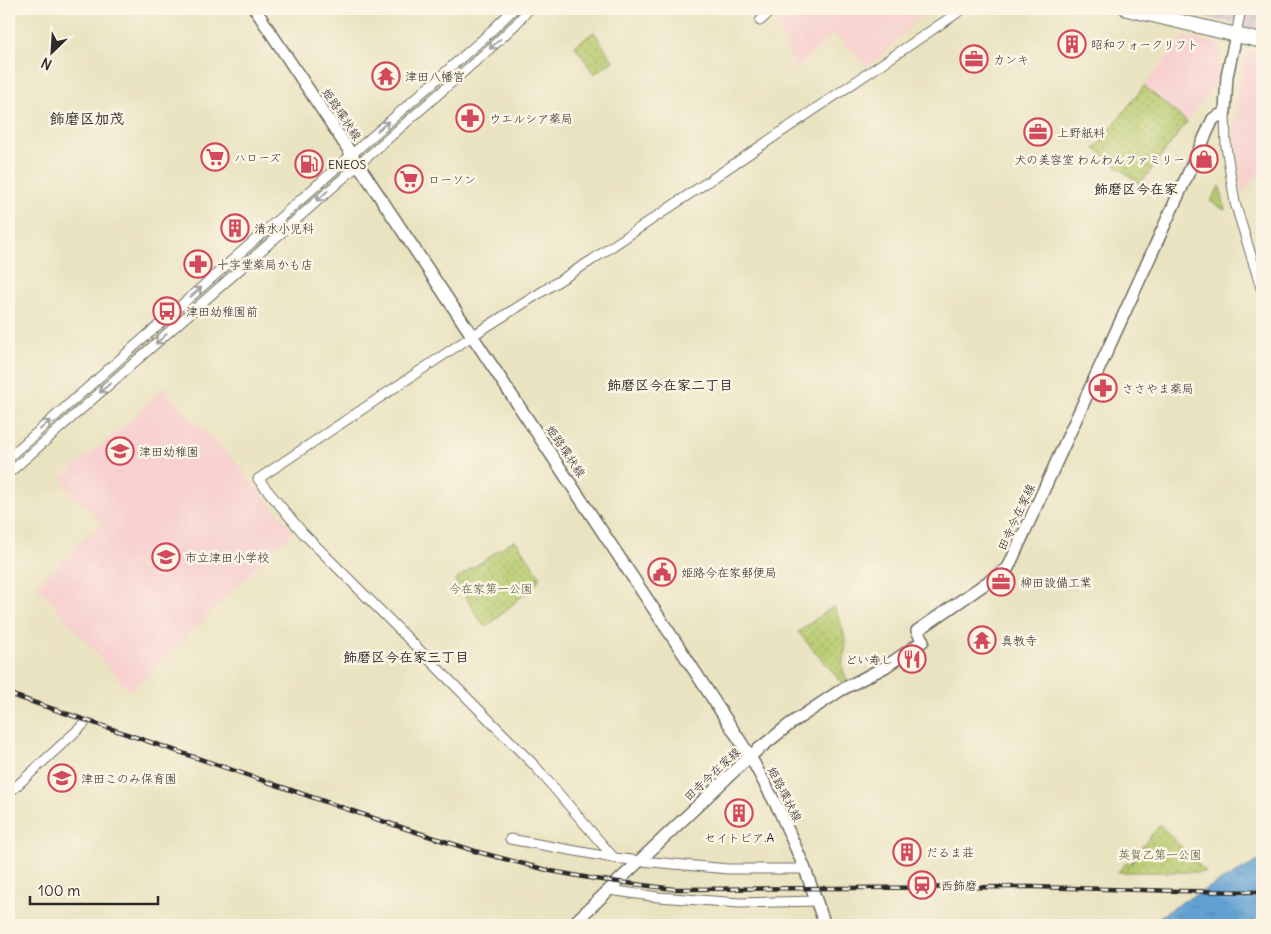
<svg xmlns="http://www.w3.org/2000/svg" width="1271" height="934" viewBox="0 0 1271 934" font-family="Delius,'Klee One',sans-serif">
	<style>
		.built { fill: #f7d0cf }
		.industrial { fill: url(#industrial-furrows) }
		.park { fill: url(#park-dots); stroke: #717a4c }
		.water { fill: url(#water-ripples); stroke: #46667f }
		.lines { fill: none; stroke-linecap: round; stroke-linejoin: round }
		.minor-casing { stroke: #6e6b60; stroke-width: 11 }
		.major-casing { stroke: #6e6b60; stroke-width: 14 }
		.highway-casing { stroke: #6e6b60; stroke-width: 16 }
		.minor { stroke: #fff; stroke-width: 9 }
		.major { stroke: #fff; stroke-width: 11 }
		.highway { stroke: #fff; stroke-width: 14 }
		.rail-casing { stroke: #2b2b2b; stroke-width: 4.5 }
		.rail { stroke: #fcf5e5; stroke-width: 2.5; stroke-dasharray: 8; stroke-linecap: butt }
		.oneway { stroke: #a0a0a0 }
		.labels { text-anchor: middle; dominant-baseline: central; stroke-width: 5; stroke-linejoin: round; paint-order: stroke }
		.poi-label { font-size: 12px; fill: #2b2b2b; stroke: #fcf5e5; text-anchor: start }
		.street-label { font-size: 12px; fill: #2b2b2b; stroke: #fcf5e5 }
		.park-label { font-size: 12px; fill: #555b3f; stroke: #fcf5e5 }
		.neighbourhood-label { font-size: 14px; font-weight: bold; fill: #2b2b2b; stroke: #fcf5e5 }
		.quarter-label { font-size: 15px; font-weight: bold; fill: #2b2b2b; stroke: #fcf5e5 }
	</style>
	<defs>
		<pattern id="industrial-furrows" width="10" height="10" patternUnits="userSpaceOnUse" patternTransform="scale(1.25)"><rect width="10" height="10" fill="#d2bec5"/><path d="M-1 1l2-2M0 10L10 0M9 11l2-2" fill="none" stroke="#b4a3a9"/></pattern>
		<pattern id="park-dots" width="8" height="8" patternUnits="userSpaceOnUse" patternTransform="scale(1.25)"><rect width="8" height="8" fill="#b7ca6e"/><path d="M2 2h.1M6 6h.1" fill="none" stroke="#95a45b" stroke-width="1.8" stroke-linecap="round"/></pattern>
		<pattern id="water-ripples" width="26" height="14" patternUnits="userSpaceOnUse" patternTransform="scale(1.25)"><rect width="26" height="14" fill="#62a0d3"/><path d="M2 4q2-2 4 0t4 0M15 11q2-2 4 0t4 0" fill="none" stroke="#5183ab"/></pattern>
	</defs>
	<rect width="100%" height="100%" fill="#fcf5e5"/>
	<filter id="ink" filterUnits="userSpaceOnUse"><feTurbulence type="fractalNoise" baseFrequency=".02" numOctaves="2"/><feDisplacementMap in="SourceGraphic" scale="10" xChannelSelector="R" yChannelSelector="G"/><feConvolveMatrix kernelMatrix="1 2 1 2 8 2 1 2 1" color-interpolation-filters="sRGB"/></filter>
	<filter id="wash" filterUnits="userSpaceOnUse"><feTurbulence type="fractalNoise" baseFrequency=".0096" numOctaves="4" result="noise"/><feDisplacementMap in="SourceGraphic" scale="20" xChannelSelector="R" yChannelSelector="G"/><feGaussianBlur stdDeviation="1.12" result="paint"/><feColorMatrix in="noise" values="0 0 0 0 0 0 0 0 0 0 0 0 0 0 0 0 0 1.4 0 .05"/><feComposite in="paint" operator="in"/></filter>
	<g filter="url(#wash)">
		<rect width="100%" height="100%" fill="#eae3c1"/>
		<path class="built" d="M782 9H927L879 59 866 66 834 33 795 71 774 16Z
			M1185 36 1218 44 1221 50 1217 82 1187 122 1144 86Z
			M1248 51 1262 54V169L1242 195 1235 124 1237 87 1240 71Z
			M163 388 173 400 241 467 251 482 293 531 130 692 37 586 102 523 66 488 61 477 126 425Z"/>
		<path class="industrial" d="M1172 9H1262V30L1255 29Z"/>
		<path class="park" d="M594 32 613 61 594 74 575 46Z
			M1144 86 1187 122 1140 184 1095 149Z
			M1220 186 1225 210 1210 201Z
			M512 541 517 542 540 576 537 583 488 626 483 625 455 580Z
			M834 606C838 617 844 628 845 640 848 658 836 659 848 682L843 684 798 632Z
			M1160 825 1206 872H1118L1126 863 1131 864 1134 856Z"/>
		<path class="water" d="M1262 859V916L1246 925H1147L1182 902Z"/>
	</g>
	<g filter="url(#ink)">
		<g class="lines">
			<g class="minor-casing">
				<path id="minor" d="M760 21 773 9
					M1236 35 1241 9
					M1225 112 1226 146 1235 203 1262 291
					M9 457 485 37 514 9
					M9 473 493 46 516 24 529 9
					M9 793 84 724
					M510 839 614 858 641 861 728 869H805
					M614 858 535 766 303 533 258 479 472 336 592 260 963 9
					M610 890 658 897 740 903 816 901"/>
			</g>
			<g class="major-casing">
				<path id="major" d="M255 9 677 644 750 756 780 812 805 869 825 925
					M572 925 750 756 790 724 841 690 885 667 923 641 917 631 1008 568 1213 119 1225 112 1227 76 1236 35"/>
			</g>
			<g class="highway-casing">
				<path id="highway" d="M1127 9 1262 41"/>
			</g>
			<use href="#minor" class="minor"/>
			<use href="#major" class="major"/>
			<use href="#highway" class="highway"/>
			<g class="rail-casing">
				<path id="rail" d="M9 694 382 821 478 852 551 871 595 879 674 889 1032 887 1180 891 1262 892"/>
			</g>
			<use href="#rail" class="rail"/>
		</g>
		<defs><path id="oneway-shaft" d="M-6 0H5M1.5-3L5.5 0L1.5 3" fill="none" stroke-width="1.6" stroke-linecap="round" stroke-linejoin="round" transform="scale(1.25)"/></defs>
		<g class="oneway">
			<use href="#oneway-shaft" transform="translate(495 44) rotate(137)"/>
			<use href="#oneway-shaft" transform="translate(383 126) rotate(-41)"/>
			<use href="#oneway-shaft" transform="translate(322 196) rotate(138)"/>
			<use href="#oneway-shaft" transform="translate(196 292) rotate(-42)"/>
			<use href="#oneway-shaft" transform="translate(161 339) rotate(138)"/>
			<use href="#oneway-shaft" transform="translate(105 388) rotate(139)"/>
			<use href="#oneway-shaft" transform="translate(45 425) rotate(-41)"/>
		</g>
	</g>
	<defs>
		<g id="building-ring" transform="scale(1.4375)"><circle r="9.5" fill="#fcf5e5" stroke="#d1495b" stroke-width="1.5"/><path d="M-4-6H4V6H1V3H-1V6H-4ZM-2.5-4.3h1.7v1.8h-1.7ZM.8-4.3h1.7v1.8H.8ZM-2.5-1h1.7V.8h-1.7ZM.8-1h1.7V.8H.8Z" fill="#d1495b"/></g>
		<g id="office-ring" transform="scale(1.4375)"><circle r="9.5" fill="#fcf5e5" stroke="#d1495b" stroke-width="1.5"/><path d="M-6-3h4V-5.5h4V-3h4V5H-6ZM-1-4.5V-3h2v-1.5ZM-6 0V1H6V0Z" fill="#d1495b"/></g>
		<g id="temple-ring" transform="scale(1.4375)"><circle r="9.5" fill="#fcf5e5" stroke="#d1495b" stroke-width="1.5"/><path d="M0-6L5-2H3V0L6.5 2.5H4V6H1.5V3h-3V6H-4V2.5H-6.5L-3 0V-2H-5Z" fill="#d1495b"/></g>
		<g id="pharmacy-ring" transform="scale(1.4375)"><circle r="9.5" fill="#fcf5e5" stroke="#d1495b" stroke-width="1.5"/><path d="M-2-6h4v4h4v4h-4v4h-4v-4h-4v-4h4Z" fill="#d1495b"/></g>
		<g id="supermarket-ring" transform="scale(1.4375)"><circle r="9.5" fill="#fcf5e5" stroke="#d1495b" stroke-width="1.5"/><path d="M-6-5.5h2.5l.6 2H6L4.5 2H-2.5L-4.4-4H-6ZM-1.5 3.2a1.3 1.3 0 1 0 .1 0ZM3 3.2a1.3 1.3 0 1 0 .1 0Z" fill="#d1495b"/></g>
		<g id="shop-ring" transform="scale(1.4375)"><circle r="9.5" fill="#fcf5e5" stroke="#d1495b" stroke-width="1.5"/><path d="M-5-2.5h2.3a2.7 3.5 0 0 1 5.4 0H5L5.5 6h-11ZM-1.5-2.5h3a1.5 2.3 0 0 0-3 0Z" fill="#d1495b"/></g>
		<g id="fuel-ring" transform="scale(1.4375)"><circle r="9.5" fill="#fcf5e5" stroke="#d1495b" stroke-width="1.5"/><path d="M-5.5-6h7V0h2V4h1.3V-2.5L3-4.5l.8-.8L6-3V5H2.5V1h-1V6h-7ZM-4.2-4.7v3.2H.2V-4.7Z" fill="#d1495b"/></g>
		<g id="bus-ring" transform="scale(1.4375)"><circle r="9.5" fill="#fcf5e5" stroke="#d1495b" stroke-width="1.5"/><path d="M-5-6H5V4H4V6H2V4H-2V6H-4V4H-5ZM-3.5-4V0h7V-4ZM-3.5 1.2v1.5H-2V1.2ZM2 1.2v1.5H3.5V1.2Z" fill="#d1495b"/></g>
		<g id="school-ring" transform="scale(1.4375)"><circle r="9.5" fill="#fcf5e5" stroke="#d1495b" stroke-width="1.5"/><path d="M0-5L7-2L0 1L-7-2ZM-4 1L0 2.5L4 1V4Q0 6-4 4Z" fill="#d1495b"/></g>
		<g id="civic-ring" transform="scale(1.4375)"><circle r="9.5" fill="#fcf5e5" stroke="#d1495b" stroke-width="1.5"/><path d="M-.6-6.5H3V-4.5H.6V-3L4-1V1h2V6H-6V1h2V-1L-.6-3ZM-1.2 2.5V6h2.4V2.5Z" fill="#d1495b"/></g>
		<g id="restaurant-ring" transform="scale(1.4375)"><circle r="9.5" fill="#fcf5e5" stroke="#d1495b" stroke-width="1.5"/><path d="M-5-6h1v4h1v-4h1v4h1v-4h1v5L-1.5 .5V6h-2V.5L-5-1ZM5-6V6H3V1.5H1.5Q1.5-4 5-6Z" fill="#d1495b"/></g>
		<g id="station-ring" transform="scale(1.4375)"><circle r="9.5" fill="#fcf5e5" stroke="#d1495b" stroke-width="1.5"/><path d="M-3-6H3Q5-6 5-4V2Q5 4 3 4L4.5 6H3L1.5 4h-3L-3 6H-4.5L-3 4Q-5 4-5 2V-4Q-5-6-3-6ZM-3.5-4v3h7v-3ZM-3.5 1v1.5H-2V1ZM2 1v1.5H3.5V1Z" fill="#d1495b"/></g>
	</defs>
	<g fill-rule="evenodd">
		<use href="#building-ring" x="1072" y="44"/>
		<use href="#office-ring" x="974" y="59"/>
		<use href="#temple-ring" x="386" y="76"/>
		<use href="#pharmacy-ring" x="470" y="118"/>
		<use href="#office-ring" x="1038" y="132"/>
		<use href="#supermarket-ring" x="215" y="157"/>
		<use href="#shop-ring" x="1204" y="159"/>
		<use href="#fuel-ring" x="309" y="164"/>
		<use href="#supermarket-ring" x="409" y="179"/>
		<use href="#building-ring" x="235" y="228"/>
		<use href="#pharmacy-ring" x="198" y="264"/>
		<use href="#bus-ring" x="167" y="311"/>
		<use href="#pharmacy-ring" x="1103" y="388"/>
		<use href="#school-ring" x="120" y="451"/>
		<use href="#school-ring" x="166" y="557"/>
		<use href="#civic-ring" x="662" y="572"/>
		<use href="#office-ring" x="1001" y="582"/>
		<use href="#temple-ring" x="982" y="640"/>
		<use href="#restaurant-ring" x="912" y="659"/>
		<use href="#school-ring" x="62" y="778"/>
		<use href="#building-ring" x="739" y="813"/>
		<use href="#building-ring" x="907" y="852"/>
		<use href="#station-ring" x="922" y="885"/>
	</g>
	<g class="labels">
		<g class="poi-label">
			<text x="1091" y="44">昭和フォークリフト</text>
			<text x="993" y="59">カンキ</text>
			<text x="405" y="76">津田八幡宮</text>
			<text x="489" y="118">ウエルシア薬局</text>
			<text x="1057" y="132">上野紙料</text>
			<text x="234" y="157">ハローズ</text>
			<text x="1185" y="159" text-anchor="end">犬の美容室 わんわんファミリー</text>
			<text x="328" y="164">ENEOS</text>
			<text x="428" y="179">ローソン</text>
			<text x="254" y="228">清水小児科</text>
			<text x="217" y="264">十字堂薬局かも店</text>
			<text x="186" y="311">津田幼稚園前</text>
			<text x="1122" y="388">ささやま薬局</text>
			<text x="139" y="451">津田幼稚園</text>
			<text x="185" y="557">市立津田小学校</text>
			<text x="681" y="572">姫路今在家郵便局</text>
			<text x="1020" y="582">柳田設備工業</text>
			<text x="1001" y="640">真教寺</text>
			<text x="893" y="659" text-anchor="end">どい寿し</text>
			<text x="81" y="778">津田このみ保育園</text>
			<text x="739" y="837" text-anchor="middle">セイトピア.A</text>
			<text x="926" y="852">だるま荘</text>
			<text x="941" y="885">西飾磨</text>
		</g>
		<g class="street-label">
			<text transform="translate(342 114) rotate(56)">姫路環状線</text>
			<text transform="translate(566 451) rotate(56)">姫路環状線</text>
			<text transform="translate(1016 517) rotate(-65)">田寺今在家線</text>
			<text transform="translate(712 774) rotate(-43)">田寺今在家線</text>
			<text transform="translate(785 794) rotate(63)">姫路環状線</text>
		</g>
		<g class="park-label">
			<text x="491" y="588">今在家第一公園</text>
			<text x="1160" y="854">英賀乙第一公園</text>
		</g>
		<g class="neighbourhood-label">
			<text x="1136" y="189">飾磨区今在家</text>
			<text x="670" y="385">飾磨区今在家二丁目</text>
			<text x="406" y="657">飾磨区今在家三丁目</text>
		</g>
		<g class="quarter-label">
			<text x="87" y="118">飾磨区加茂</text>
		</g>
	</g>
	<rect width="1271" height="934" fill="none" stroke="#fcf5e5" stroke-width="30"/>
	<g transform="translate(52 52) rotate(205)" stroke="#fcf5e5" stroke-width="4" paint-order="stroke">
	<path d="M0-4L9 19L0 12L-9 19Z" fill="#2b2b2b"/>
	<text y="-8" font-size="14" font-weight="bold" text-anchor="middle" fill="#2b2b2b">N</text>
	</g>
	<path d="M30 896v8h128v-8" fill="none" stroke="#2b2b2b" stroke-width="2.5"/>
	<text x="38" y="896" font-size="15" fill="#2b2b2b" stroke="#fcf5e5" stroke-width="4" paint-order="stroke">100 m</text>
</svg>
